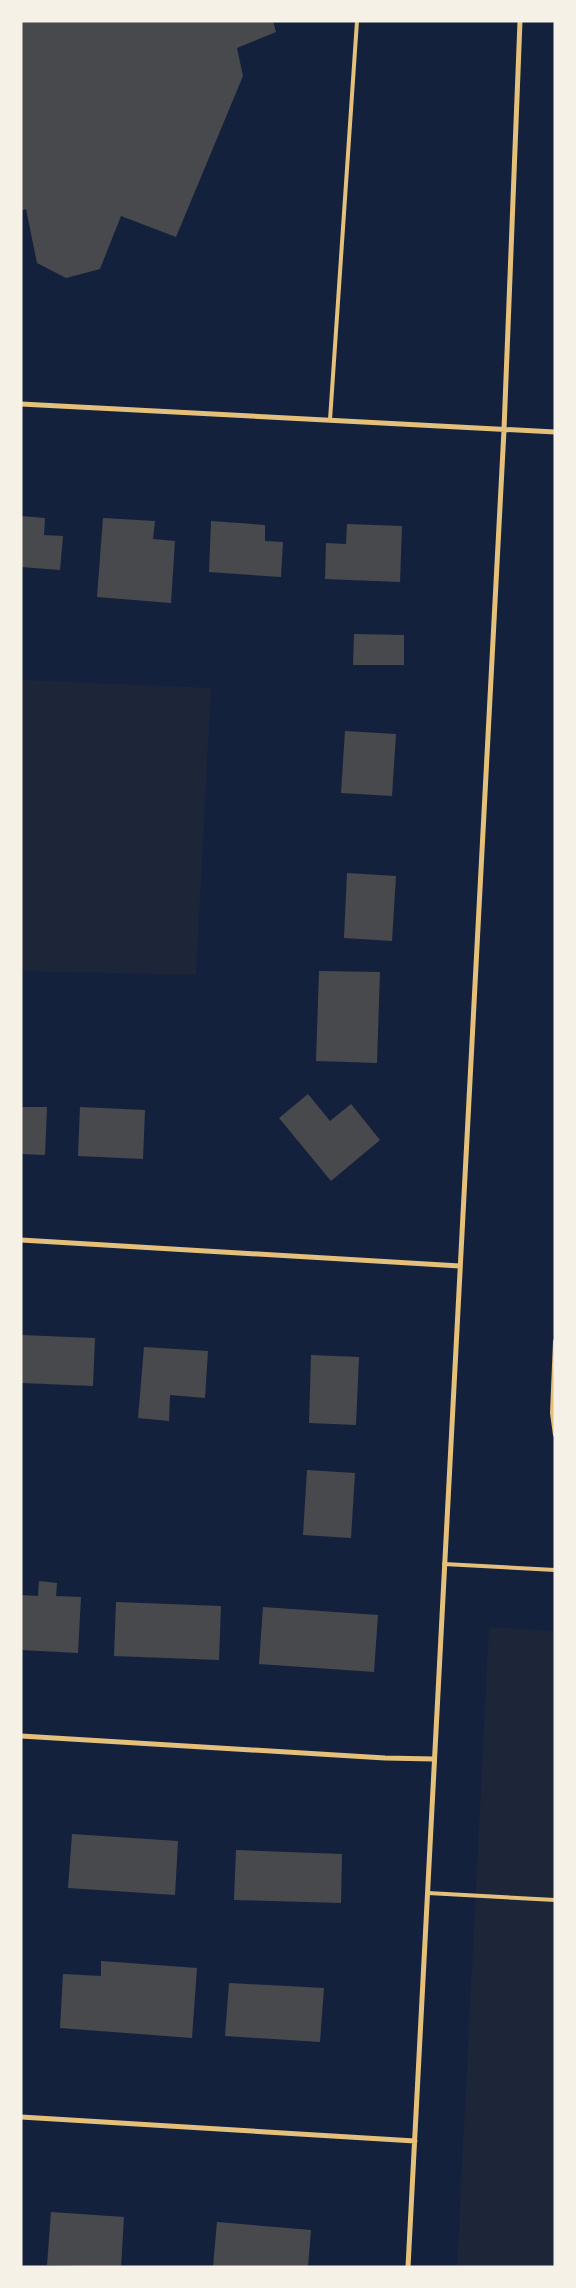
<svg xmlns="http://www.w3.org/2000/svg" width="576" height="2288" viewBox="0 0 576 2288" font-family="Figtree,sans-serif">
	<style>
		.green { fill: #1d2539 }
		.building { fill: #48494c }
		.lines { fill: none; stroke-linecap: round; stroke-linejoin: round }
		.service { stroke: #e5c07b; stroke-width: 4 }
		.minor { stroke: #e5c07b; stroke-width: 5 }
	</style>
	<rect width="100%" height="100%" fill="#14213d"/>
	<path class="green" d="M21 680 211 688 196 975 21 971Z
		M489 1627 555 1631V2267H457Z"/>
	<path class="building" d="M21 21H273L276 32 237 48 243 76 176 237 121 216 100 269 66 278 37 263 26 209 21 211Z
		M21 516 45 518 44 535 63 536 60 570 21 567Z
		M103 518 155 521 153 539 175 541 171 603 97 597Z
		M211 521 265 525V541L283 542 281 577 209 572Z
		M347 524 402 526 400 582 325 579 326 543 346 544Z
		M354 634 404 635V665H353Z
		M345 731 396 734 392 796 341 793Z
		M347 873 396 876 392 941 344 938Z
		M319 971 380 972 377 1063 316 1061Z
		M308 1094 330 1121 351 1104 380 1140 331 1181 279 1118Z
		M21 1107H47L45 1155 21 1154Z
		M80 1107 145 1110 143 1159 78 1156Z
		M21 1335 95 1338 93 1386 21 1383Z
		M144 1347 208 1351 205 1398 170 1395 169 1421 138 1418Z
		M311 1355 359 1357 356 1425 309 1423Z
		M307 1470 355 1473 351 1538 303 1535Z
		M39 1581 57 1583 56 1596 81 1597 78 1653 21 1650V1595L38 1596Z
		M116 1602 221 1606 219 1660 114 1656Z
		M263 1607 378 1615 374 1672 259 1664Z
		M72 1834 178 1841 175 1895 68 1888Z
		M236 1850 342 1854 341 1903 234 1900Z
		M101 1961 197 1968 192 2038 60 2028 63 1974 101 1976Z
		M229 1983 324 1988 320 2042 225 2036Z
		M51 2212 124 2217 121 2267 47 2265Z
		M217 2222 311 2230 308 2267H213Z"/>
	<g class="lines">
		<path class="service" d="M330 420 357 21
			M555 1341 552 1413 555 1435
			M444 1564 555 1570
			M428 1893 555 1900"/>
		<path class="minor" d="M21 404 555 432
			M21 1240 460 1266
			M21 1736 385 1758 434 1759
			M21 2117 415 2141
			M408 2267 504 430 520 21"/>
	</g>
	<rect width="576" height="2288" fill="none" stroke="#f6f1e7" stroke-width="45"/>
</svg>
